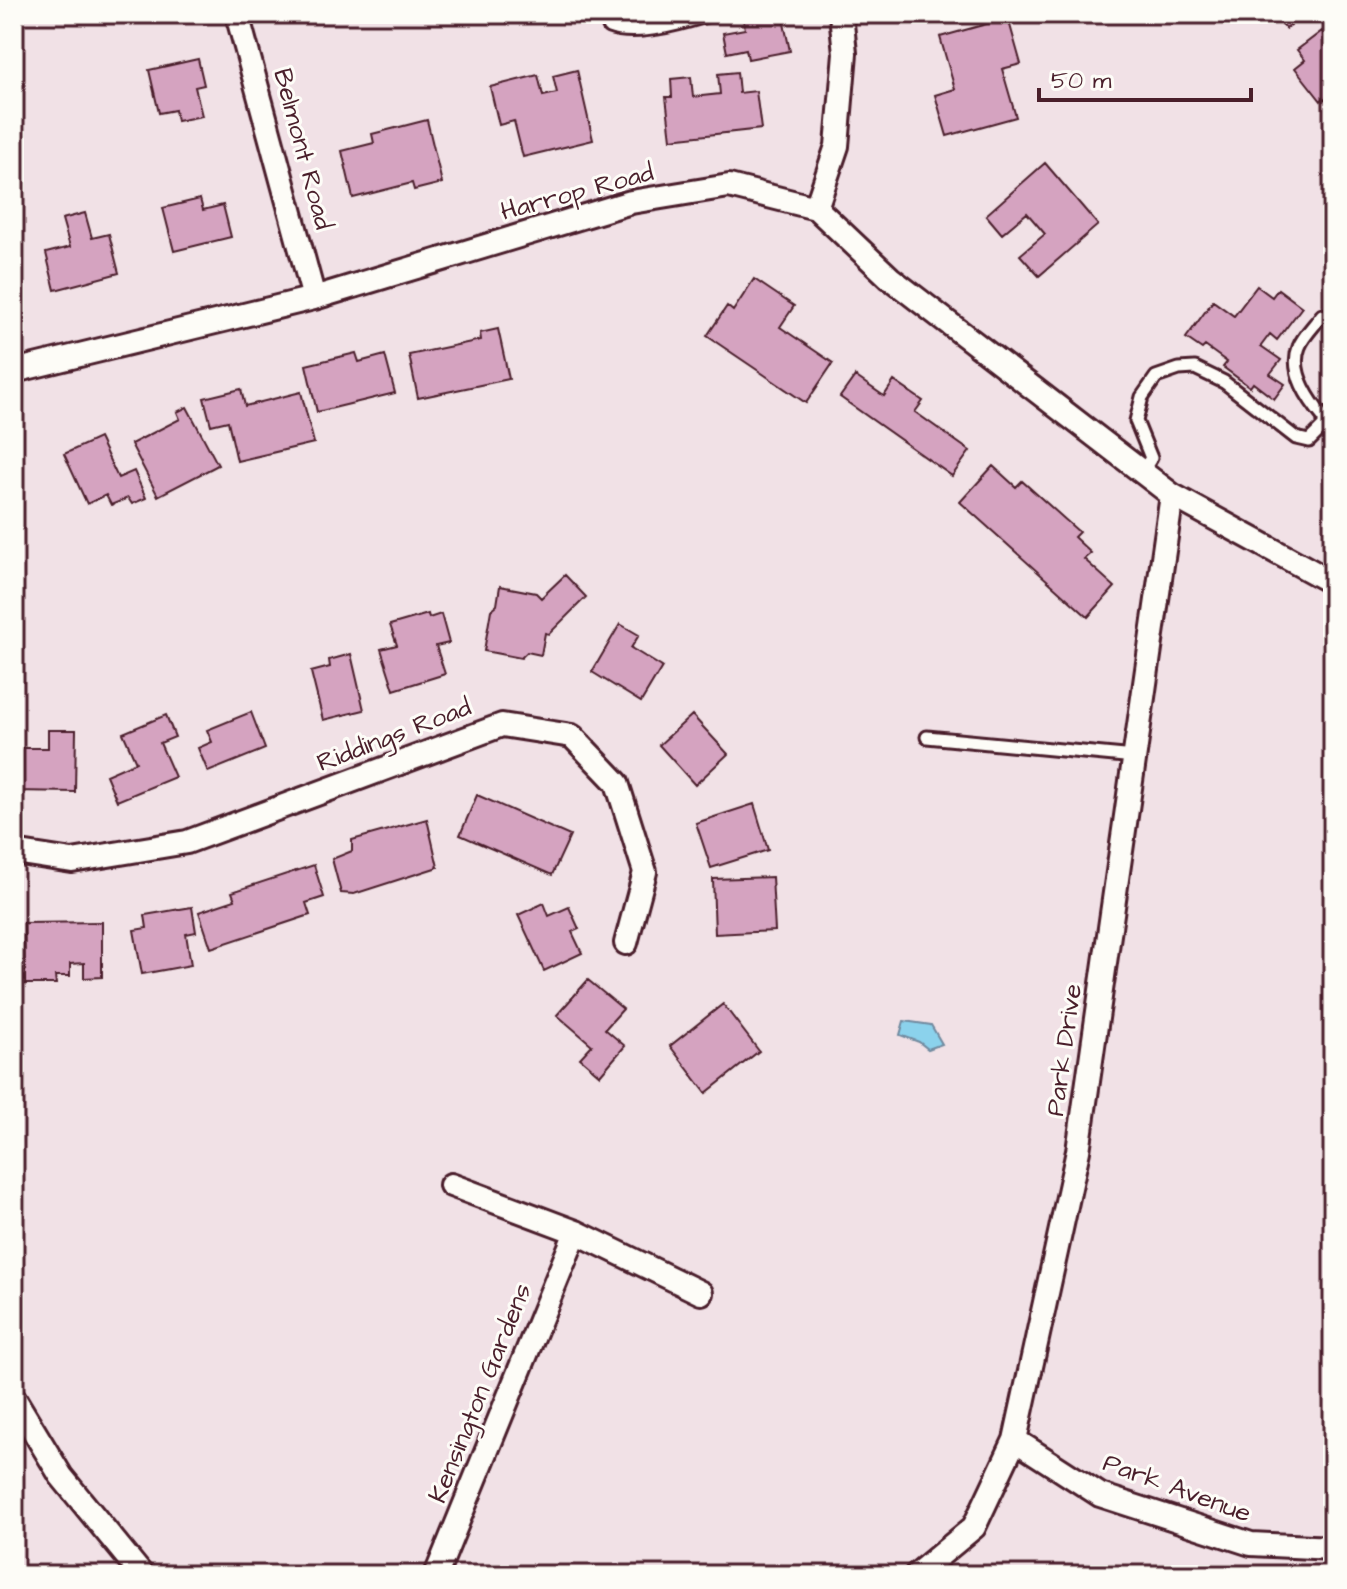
<svg xmlns="http://www.w3.org/2000/svg" width="1347" height="1589" viewBox="0 0 1347 1589" font-family="'Architects Daughter',sans-serif">
	<style>
		.water { fill: #8bd2ec; stroke: #718a9f; stroke-width: 2 }
		.building { fill: #d5a3c0; stroke: #4a1f2b; stroke-width: 2 }
		.lines { fill: none; stroke-linecap: round; stroke-linejoin: round }
		.lane-casing { stroke: #4a1f2b; stroke-width: 17 }
		.street-casing { stroke: #4a1f2b; stroke-width: 28 }
		.lane { stroke: #fdfcf7; stroke-width: 11 }
		.street { stroke: #fdfcf7; stroke-width: 22 }
		.labels { text-anchor: middle; dominant-baseline: central; stroke-width: 6; stroke-linejoin: round; paint-order: stroke }
		.street-label { font-size: 26px; fill: #4a1f2b; stroke: #fdfcf7 }
	</style>
	<rect width="100%" height="100%" fill="#f1e1e6"/>
	<filter id="ink" filterUnits="userSpaceOnUse"><feTurbulence type="fractalNoise" baseFrequency=".0125" numOctaves="2"/><feDisplacementMap in="SourceGraphic" scale="16" xChannelSelector="R" yChannelSelector="G"/><feConvolveMatrix kernelMatrix="1 2 1 2 8 2 1 2 1" color-interpolation-filters="sRGB"/></filter>
	<g filter="url(#ink)">
		<path class="water" d="M904 1021 931 1025 942 1044 928 1049 919 1042 900 1035Z"/>
		<path class="building" d="M742 14H782L790 51 748 59 746 49 727 53 723 33 745 29Z
			M1272 14H1303L1286 29Z
			M1008 18 1021 64 1002 69 1016 117 947 136 935 95 955 89 940 37Z
			M1322 31 1333 46V55L1330 57 1333 60V101L1329 104 1324 98 1321 101 1295 68 1305 60 1297 50Z
			M198 59 204 85 195 87 202 116 177 121 175 110 159 113 149 70Z
			M577 70 593 140 523 157 514 121 499 125 490 87 538 75 543 96 557 93 553 76Z
			M737 72 739 93 756 91 761 129 671 139 666 97H672L671 79 691 77 693 97 720 94 718 74Z
			M427 120 442 183 414 190 412 183 353 198 342 151 374 143 372 134Z
			M1045 163 1098 225 1039 276 1020 255 1045 234 1027 213 1002 234 986 215Z
			M200 199 203 210 223 205 231 237 174 251 163 208Z
			M85 213 92 238 109 234 119 273 55 290 46 253 70 247 62 219Z
			M754 279 794 306 780 327 833 363 806 403 707 336 727 306 733 311Z
			M1257 286 1272 297 1278 289 1302 307 1277 340 1270 334 1261 346 1281 360 1270 374 1285 384 1274 399 1253 383 1250 387 1223 367 1227 362 1205 346 1202 349 1186 338 1213 301 1234 316Z
			M498 329 509 379 418 398 409 355 481 340 480 333Z
			M356 353 359 362 385 355 395 393 317 412 306 365Z
			M855 376 884 396 894 381 923 401 915 412 970 451 952 476 840 397Z
			M241 389 245 406 301 392 314 443 237 461 228 421 211 425 204 398Z
			M187 407 218 465 158 496 131 444 180 419 177 412Z
			M99 438 118 478 134 471 146 498 132 504 128 498 111 505 106 495 87 504 64 454Z
			M993 466 1016 487 1022 481 1079 532 1074 537 1091 553 1084 559 1115 587 1088 617 960 502Z
			M565 575 586 597 549 634 545 633 541 655 527 652 521 658 484 651 491 610 497 605 500 586 536 593 541 598Z
			M428 614 429 618 441 614 449 643 436 646 445 674 394 690 381 649 397 645 390 625Z
			M620 624 639 635 631 648 662 667 641 702 592 672Z
			M351 654 364 710 323 720 311 672 330 667 329 660Z
			M251 712 265 749 208 772 198 748 212 742 207 730Z
			M166 715 175 737 160 743 175 777 117 801 106 775 136 762 123 733Z
			M692 715 728 754 695 785 659 745Z
			M48 730H76L75 792 14 791V748H48Z
			M477 795 570 836 552 875 460 835Z
			M754 804 768 850 711 868 696 823Z
			M427 819 438 867 354 894 341 893 332 859 352 851V840Z
			M314 865 324 897 306 903 310 915 211 948 199 912 235 900 232 892Z
			M772 877 775 931 715 934 713 879Z
			M544 903 549 916 569 907 579 929 572 932 582 953 544 971 518 915Z
			M192 907 196 932 186 934 191 965 142 974 134 930 147 928 145 915Z
			M102 922V977L84 978V963L70 964V976H55L56 984H25L24 923Z
			M588 980 623 1009 605 1029 625 1046 600 1075 580 1058 592 1045 557 1015Z
			M723 1004 759 1051 706 1093 670 1046Z"/>
		<g class="lines">
			<g class="lane-casing">
				<path id="lane" d="M605 14 609 27C636 37 685 23 712 14
					M1142 472 1151 458 1136 421 1142 397 1156 377 1179 369 1195 368 1224 382 1296 438 1309 441 1324 426V418C1309 400 1289 372 1299 347 1303 336 1315 325 1322 315
					M927 737 1135 757"/>
			</g>
			<g class="street-casing">
				<path id="street" d="M237 14 314 298
					M816 208 837 146 845 53 841 14
					M14 371 314 298 631 202 729 186 816 208 890 278 1172 495 1333 583
					M14 852 72 861 187 842 502 725 572 736 617 783 645 872 626 943
					M451 1185 576 1232 701 1293
					M14 1398 61 1476 142 1575
					M1015 1440 1100 1495 1251 1544 1333 1548
					M436 1575 576 1232
					M916 1575 974 1527 1015 1440 1078 1151 1172 495"/>
			</g>
			<use href="#lane" class="lane"/>
			<use href="#street" class="street"/>
		</g>
	</g>
	<g class="labels">
		<g class="street-label">
			<text transform="translate(303 149) rotate(75)">Belmont Road</text>
			<text transform="translate(577 192) rotate(-15)">Harrop Road</text>
			<text transform="translate(394 735) rotate(-21)">Riddings Road</text>
			<text transform="translate(1064 1050) rotate(-82)">Park Drive</text>
			<text transform="translate(480 1393) rotate(-68)">Kensington Gardens</text>
			<text transform="translate(1177 1488) rotate(20)">Park Avenue</text>
		</g>
	</g>
	<rect width="1347" height="1589" fill="none" stroke="#fdfcf7" stroke-width="48"/>
	<rect x="24" y="24" width="1299" height="1541" fill="none" stroke="#4a1f2b" stroke-width="3" filter="url(#ink)"/>
	<path d="M1039 88v12h212v-12" fill="none" stroke="#4a1f2b" stroke-width="4"/>
	<text x="1051" y="88" font-size="24" fill="#4a1f2b" stroke="#fdfcf7" stroke-width="6" paint-order="stroke">50 m</text>
</svg>
